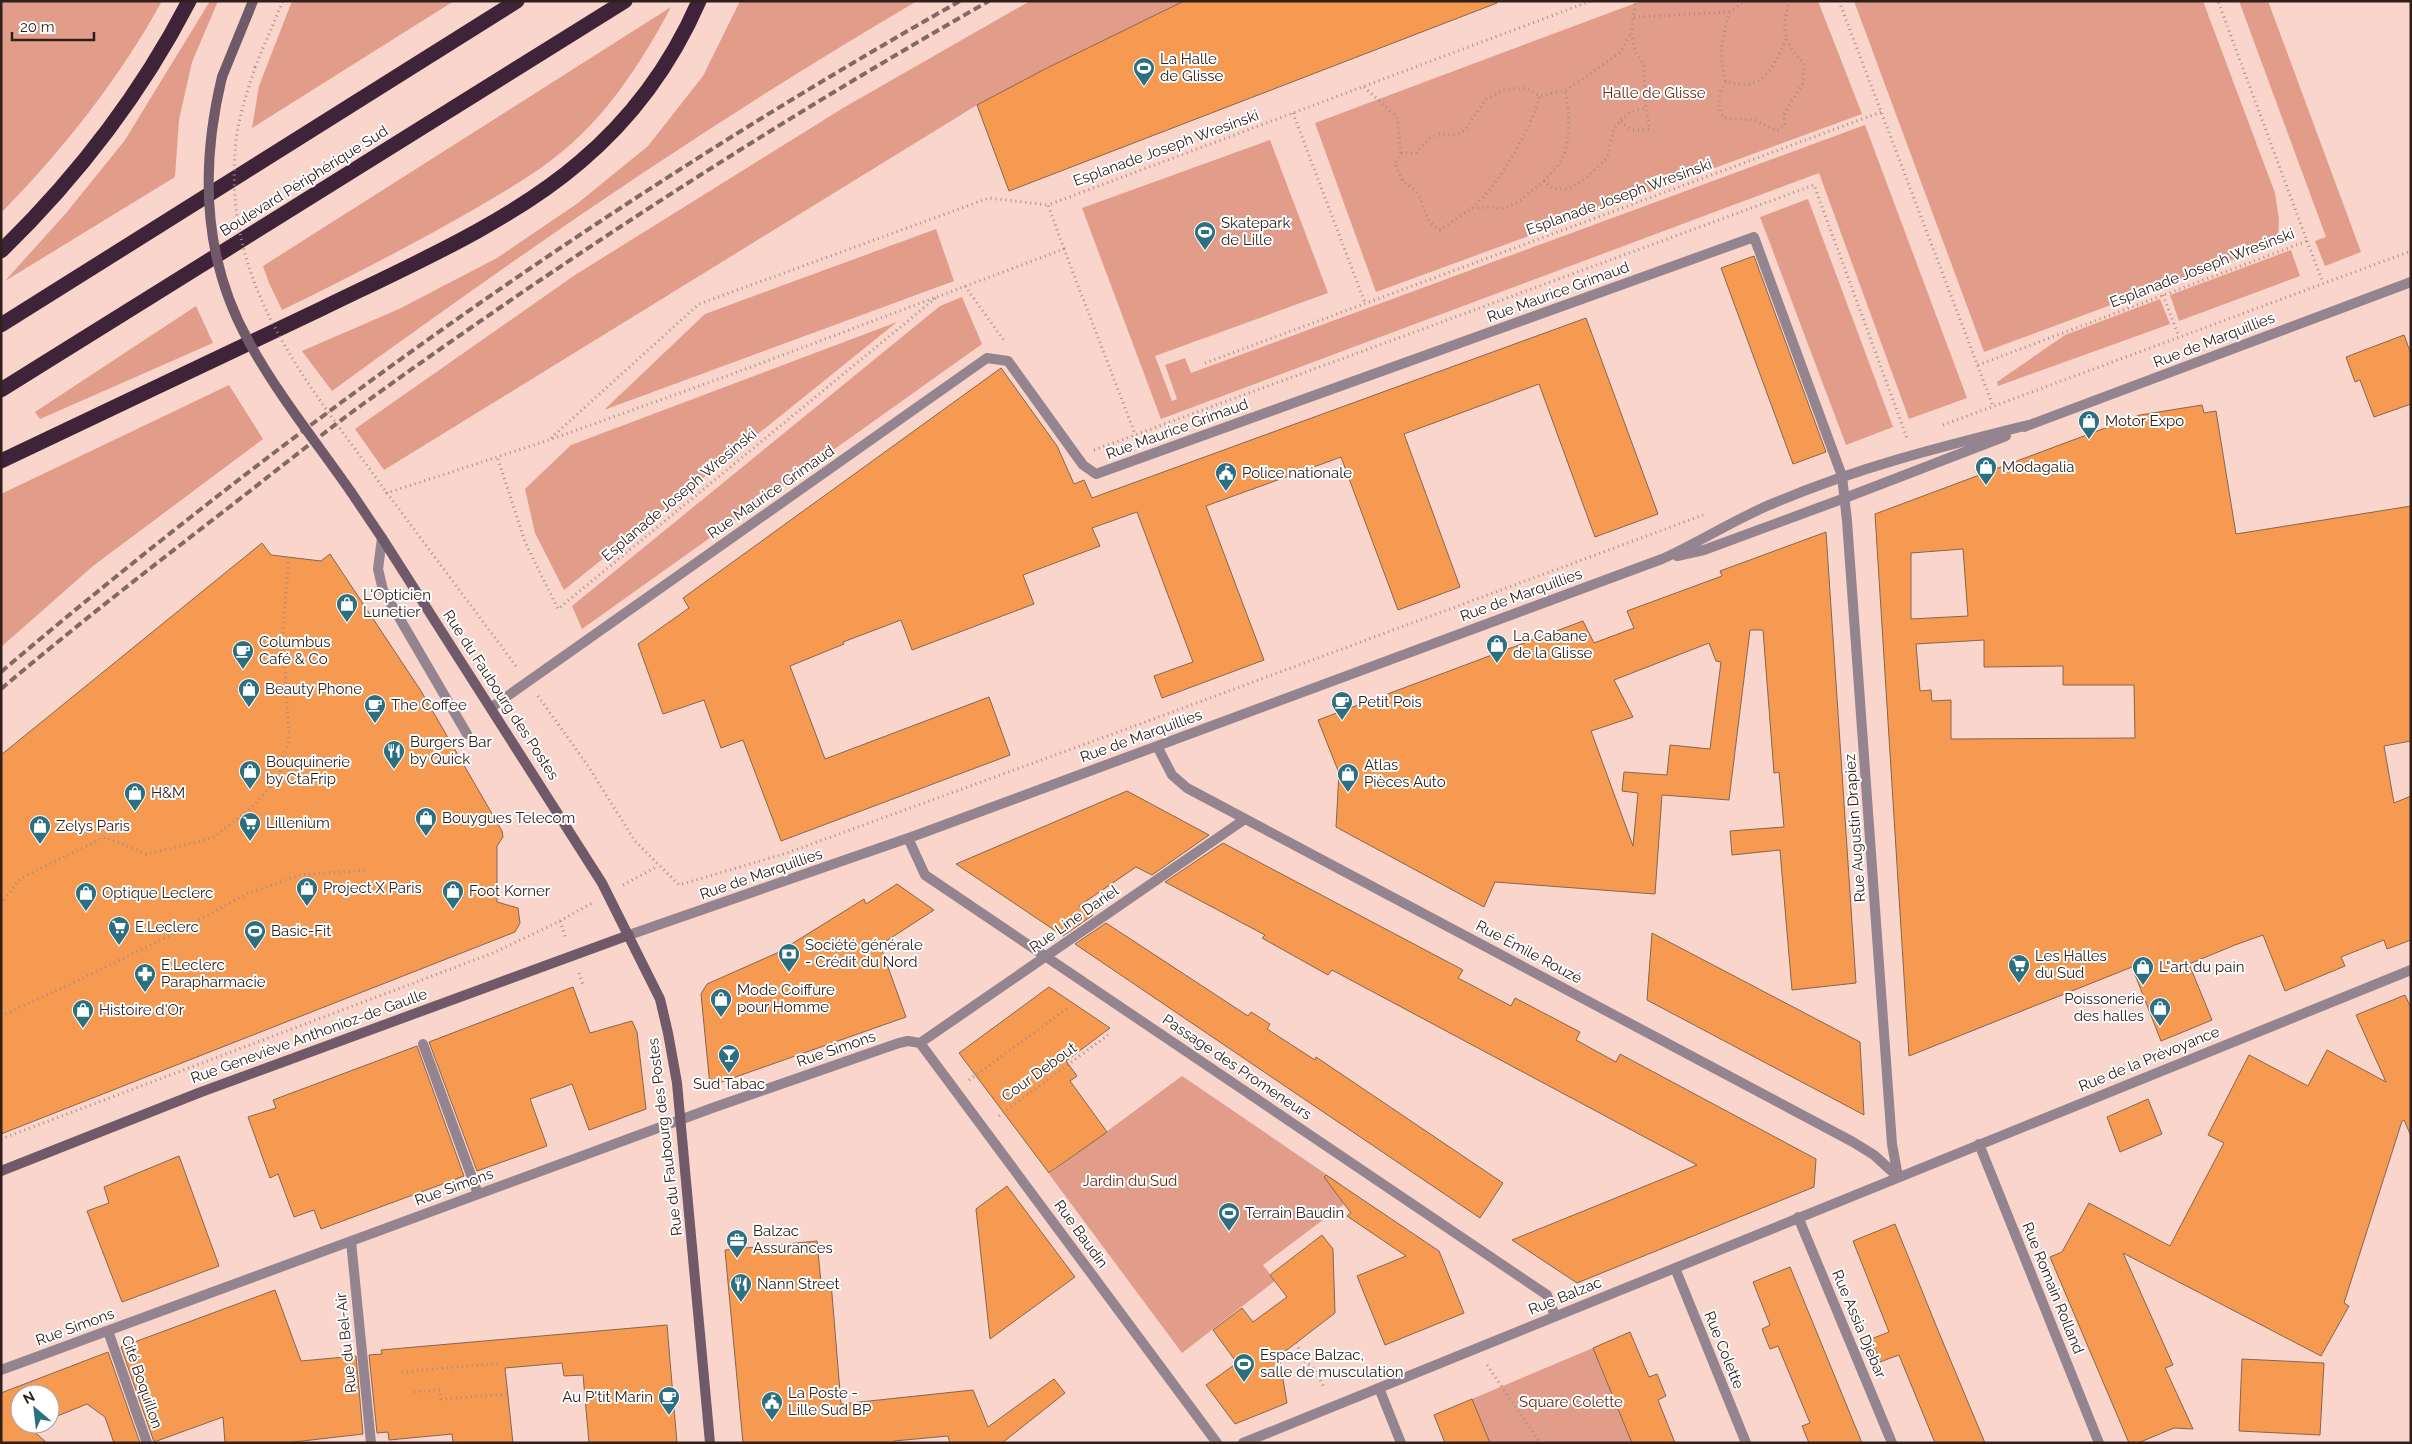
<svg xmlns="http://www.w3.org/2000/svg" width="2412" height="1444" viewBox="0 0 2412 1444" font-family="Raleway,sans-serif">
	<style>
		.green { fill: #e19d8a }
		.building { fill: #f69951; stroke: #86664f; fill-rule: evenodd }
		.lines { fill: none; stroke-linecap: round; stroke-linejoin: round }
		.path { stroke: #a98d85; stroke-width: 3; stroke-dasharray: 1 4; stroke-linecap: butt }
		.lane { stroke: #94848f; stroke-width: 10 }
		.street { stroke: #94848f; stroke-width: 10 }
		.secondary { stroke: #705a69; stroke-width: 10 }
		.highway { stroke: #3f2338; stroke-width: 15 }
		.rail { stroke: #826a63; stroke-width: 4; stroke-dasharray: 8 4; stroke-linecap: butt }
		.path-bridge { stroke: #a98d85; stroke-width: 3; stroke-dasharray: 1 4; stroke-linecap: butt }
		.secondary-bridge { stroke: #705a69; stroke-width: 10 }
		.labels { text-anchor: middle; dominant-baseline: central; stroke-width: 4; stroke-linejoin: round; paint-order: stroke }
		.poi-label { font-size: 15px; fill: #30201b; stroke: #fff; text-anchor: start }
		.park-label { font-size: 15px; fill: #682410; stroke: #fff }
		.street-label { font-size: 15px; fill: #30201b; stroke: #fff }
	</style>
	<rect width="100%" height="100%" fill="#f9d5cb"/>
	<path class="green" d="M1 1H162C119 79 63 150 1 213Z
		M210 1H218L192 62 179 120 175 177 5 281 67 212 125 140Z
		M292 1H454L252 128 259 86Z
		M740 1H917C714 120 521 253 332 391L302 351 399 309 497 258 578 203 648 146 703 76Z
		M1030 1H1184L1043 70 977 105 384 470 355 429 575 275 843 108Z
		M1641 1H1818L1862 114 1376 292 1315 123Z
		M1854 1H2203L2275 193 2279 219 2278 243 1984 352Z
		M2239 1H2268L2361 252 2325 266 2315 241 2326 237Z
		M671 7C645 56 613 107 571 144 542 170 507 190 473 210 410 246 348 278 282 310L269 283 263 266Z
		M1865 125 1967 398 1909 419 1819 173 1161 419 1082 208 1270 140 1328 293 1155 356 1172 401 1177 399 1165 365 1185 358 1191 373Z
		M1808 199 1893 427 1846 445 1760 217Z
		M936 229 954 281 604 410 705 314Z
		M2291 250 2300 276 2179 321 2170 295Z
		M962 297 982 344 582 629 572 606 940 306Z
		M2160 299 2170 324 1998 386 1997 382 2065 335Z
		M196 306 213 343 40 419 35 412Z
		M897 322 564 590 535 533 525 489 571 445Z
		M229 385 263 439 93 566 1 647V494Z
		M1182 1076 1342 1185 1335 1191 1344 1204 1263 1265 1275 1281 1182 1353 1049 1174Z
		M1593 1348 1632 1443H1490L1472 1399Z"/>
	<path class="building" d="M1184 1H1497V3L1009 191 977 105 1043 70Z
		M1754 256 1826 452 1793 464 1721 268Z
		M1586 318 1658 514 1595 537 1539 384 1404 434 1460 587 1398 610 1341 457 1206 506 1264 660 1162 698 1154 676 1193 662 1137 512 1092 528 1100 546 1023 575 1034 604 912 650 901 620 843 642 844 644 790 666 825 759 989 697 1010 755 781 841 743 740 721 748 704 700 663 714 638 644 689 608 683 598 1001 368 1057 446 1074 484 1084 480 1092 498Z
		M2404 335 2411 354V404L2374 417 2360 380 2355 382 2346 357Z
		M2202 405 2204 413 2216 411 2236 534 2411 506V741L2384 746 2394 803 2411 796V940L2387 949 2384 940 2341 957 2345 966 2285 991 2263 935 2235 945 2189 964 2212 1020 2161 1041 2132 967 1909 1056 1875 514 2140 415ZM1963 549 1968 616 1911 619V553ZM1984 640V667L2063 666V685H2134L2135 738 1951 739V700L1932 701 1931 690 1920 691 1916 644Z
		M1826 532 1856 983 1792 990 1780 850 1732 855 1730 831 1784 827 1779 772 1774 773 1763 630H1750L1729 800 1662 795 1655 894 1495 882 1484 907 1336 827 1339 773 1318 720 1583 621 1594 643 1634 628 1627 611 1722 576 1720 571ZM1709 643 1716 661 1721 662 1710 749 1670 745 1667 775 1624 772 1622 791 1638 793 1633 846 1591 731 1633 717 1614 680Z
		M262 543 271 555 321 561 330 554 421 691 502 831 503 837 497 846V902L518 908 520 923 515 932 1 1134V755Z
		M1127 791 1209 835 1152 875 1136 867 1079 906 1093 915 1063 936 956 864Z
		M1223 843 1463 970 1458 978 1511 1006 1515 998 1580 1032 1576 1040 1616 1062 1620 1054 1816 1159 1814 1187 1577 1283 1512 1240 1697 1165 1332 970 1328 975 1262 938 1265 935 1165 882Z
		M897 884 934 910 880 945 906 1017 710 1086 701 994 707 984 777 953 864 899 866 904Z
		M1106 923 1248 1016 1251 1012 1270 1024 1267 1029 1315 1060 1316 1057 1503 1183 1480 1218 1075 944Z
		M1652 933 1860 1042 1864 1115 1647 1000Z
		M573 987 590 1033 632 1021 637 1032 646 1109 589 1130 572 1084 530 1099 547 1146 477 1171 429 1042Z
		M1049 987 1110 1028 1066 1061 1077 1076 1070 1081 1107 1132 1049 1173 959 1053Z
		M2405 995 2411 1008V1136L2404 1120 2402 1121 2344 1303 2349 1306 2321 1356 2123 1253 2173 1365 2165 1368 2193 1429 2174 1428 2138 1443H2129L2050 1257 2062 1252 2089 1203 2170 1246 2224 1143 2208 1135 2249 1055 2308 1086 2327 1050 2386 1082 2356 1015Z
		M417 1046 464 1176 321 1229 314 1210 294 1217 278 1174 270 1178 248 1117 276 1108 273 1100Z
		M2148 1099 2162 1134 2120 1152 2107 1117Z
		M179 1156 219 1266 122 1302 87 1211 109 1203 104 1187Z
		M1326 1175 1439 1251 1464 1313 1385 1345 1357 1276 1406 1256 1347 1216 1351 1213 1324 1177Z
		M1007 1186 1075 1277 990 1339 976 1209Z
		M1895 1224 1937 1328 1985 1443H1935L1899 1355 1880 1362 1871 1339 1889 1332 1853 1241Z
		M1322 1235 1333 1249 1335 1313 1279 1356 1287 1403 1235 1424 1206 1385 1237 1363 1213 1330 1242 1308 1253 1322 1287 1297 1270 1275Z
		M817 1241 821 1283 831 1282 841 1404 973 1390 988 1427 1054 1379 1065 1393 1002 1443H950L948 1436 894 1441V1443H743L725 1250Z
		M1790 1267 1862 1443H1809L1802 1426 1810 1423 1778 1346 1770 1349 1762 1329 1770 1325 1753 1282Z
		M275 1290 301 1361 356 1356 363 1434 285 1443H225L223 1417 154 1442 121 1347Z
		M667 1325 677 1443H589L583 1375 564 1376 562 1363 505 1368 513 1443H453L452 1434 389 1440 388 1432 377 1433 369 1355 382 1354 381 1350Z
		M1630 1332 1649 1377 1657 1374 1666 1396 1658 1400 1675 1443H1632L1593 1348Z
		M108 1352 140 1443H114L105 1417 87 1404 50 1419V1394H20V1424H37L29 1427 47 1443H1V1393Z
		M2242 1359 2324 1363 2320 1435 2239 1431Z
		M1472 1399 1490 1443H1445L1434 1415Z"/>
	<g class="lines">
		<path class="path" d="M1839 1 1993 406
			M1634 17 1729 12 1745 1
			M1786 39C1775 67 1760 95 1726 81 1718 95 1716 104 1724 118L1755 120 1777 131 1785 125 1784 114 1803 83 1804 63C1783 44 1781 27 1790 1
			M255 67 283 1
			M1726 81C1718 52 1722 41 1729 12
			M1364 87 1397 117 1401 153 1395 164 1403 182C1431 196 1417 218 1440 230L1472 208 1493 207 1502 209 1518 202 1544 181 1553 189H1568L1585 179 1607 158 1614 128 1621 120C1630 132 1637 131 1650 129L1645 100 1644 65 1636 53 1631 33 1636 1
			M1293 113 1365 303
			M1621 120 1630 112 1646 108
			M1401 153H1416L1430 138 1438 134 1456 135 1466 129 1485 100 1503 90 1526 88 1540 96 1565 91 1620 53 1631 33
			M1544 181C1550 174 1558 167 1562 159 1571 140 1570 111 1565 91
			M1472 208C1500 184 1530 131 1540 96
			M2307 241 2323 283
			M1064 249 1048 205 1591 1
			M965 286 1005 342
			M2163 295 2179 337
			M1205 363 1881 112
			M1978 365 2307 241 2218 1
			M1943 425 2411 251
			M551 438 699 304 989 198 1048 205
			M1094 450 1814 185 1907 438
			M498 459 525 542 558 609 937 297
			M516 666 387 493 549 440 727 376 1064 249 1135 434
			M538 696 588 766 635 841 679 885 787 853 1148 721 1703 515
			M623 885 658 866
			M1 904 21 878 105 837 146 854 213 838 256 803 279 777 289 738 283 627 289 557
			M560 921 566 939
			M579 973 583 985
			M1 1016 75 982 179 931 246 894 300 875 367 870
			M969 1080 1068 1008
			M999 1116 1108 1035
			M1 1139 493 953 560 921 592 903
			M1296 1343 1305 1361 1314 1369 1325 1389
			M1487 1365 1540 1443
			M402 1372 501 1363
			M414 1392 440 1390 441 1399 508 1394"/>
		<path class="lane" d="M382 538 378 569 383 590 467 734
			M492 707 987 358 1008 361 1083 465 1096 474 1754 237 1842 476
			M423 1044 478 1194
			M108 1331 147 1443"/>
		<path class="street" d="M2024 427 2411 282
			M1842 476 1847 521 1892 1144 1898 1177
			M1677 556 1704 550 1845 498 2006 436
			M1157 746 1172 775 1187 788 1853 1142 1874 1155 1898 1177
			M908 838 925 875 1547 1295 1555 1316
			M629 935 917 835 1662 559C1700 542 1735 519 1774 503 1859 467 1940 447 2028 425
			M920 1043 1217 1443
			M920 1043 1245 819
			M1979 1144 2099 1443
			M1798 1217 1892 1443
			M351 1241 371 1443
			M1675 1268 1746 1443
			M1 1370 715 1107 899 1043 908 1041 920 1043
			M1379 1388 1401 1443
			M1243 1443 2411 970"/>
		<path class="secondary" d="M222 77 253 1
			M351 492 382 538 602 883 660 999 668 1033 677 1083 710 1443
			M1 1171 201 1092 629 935"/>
		<path class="highway" d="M1 251C76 178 141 94 189 1
			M1 325 517 1
			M1 390 625 1
			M1 461C108 410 216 359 323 308 407 267 509 223 580 162 631 119 672 63 699 1"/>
		<path class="rail" d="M1 672C299 419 620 193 960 1
			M1 689C72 629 145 572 219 515 267 478 314 440 363 404 564 259 773 124 989 1"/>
		<path class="path-bridge" d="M255 67C248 89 241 110 237 133 217 282 307 381 387 493"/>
		<path class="secondary-bridge" d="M222 77C200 168 202 258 249 342 278 395 317 443 351 492"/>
	</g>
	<defs>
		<g id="stadium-pin" transform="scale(1.125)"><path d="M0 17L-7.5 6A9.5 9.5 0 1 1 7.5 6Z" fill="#2b6f80" stroke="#fff"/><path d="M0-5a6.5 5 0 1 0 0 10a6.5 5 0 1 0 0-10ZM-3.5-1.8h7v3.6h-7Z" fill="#fff"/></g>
		<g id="shop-pin" transform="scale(1.125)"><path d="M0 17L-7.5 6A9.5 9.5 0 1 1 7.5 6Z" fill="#2b6f80" stroke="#fff"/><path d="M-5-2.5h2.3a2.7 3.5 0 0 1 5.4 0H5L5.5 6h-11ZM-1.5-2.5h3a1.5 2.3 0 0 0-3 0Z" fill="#fff"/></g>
		<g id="civic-pin" transform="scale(1.125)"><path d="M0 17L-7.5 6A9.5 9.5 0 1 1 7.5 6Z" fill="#2b6f80" stroke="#fff"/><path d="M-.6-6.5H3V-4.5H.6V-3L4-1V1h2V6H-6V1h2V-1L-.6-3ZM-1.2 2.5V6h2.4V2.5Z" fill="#fff"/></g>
		<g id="cafe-pin" transform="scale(1.125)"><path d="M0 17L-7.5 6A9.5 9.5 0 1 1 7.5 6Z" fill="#2b6f80" stroke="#fff"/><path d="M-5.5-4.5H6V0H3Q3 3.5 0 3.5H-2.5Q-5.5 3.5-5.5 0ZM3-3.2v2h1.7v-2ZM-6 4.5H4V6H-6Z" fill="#fff"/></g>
		<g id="restaurant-pin" transform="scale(1.125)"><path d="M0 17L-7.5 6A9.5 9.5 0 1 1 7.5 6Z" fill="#2b6f80" stroke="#fff"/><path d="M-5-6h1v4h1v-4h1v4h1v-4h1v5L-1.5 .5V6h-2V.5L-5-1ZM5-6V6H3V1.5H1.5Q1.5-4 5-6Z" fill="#fff"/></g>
		<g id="supermarket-pin" transform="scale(1.125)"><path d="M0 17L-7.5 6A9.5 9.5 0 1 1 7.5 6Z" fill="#2b6f80" stroke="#fff"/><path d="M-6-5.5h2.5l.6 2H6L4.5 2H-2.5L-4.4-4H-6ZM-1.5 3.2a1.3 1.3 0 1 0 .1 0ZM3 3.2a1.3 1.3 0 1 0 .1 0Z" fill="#fff"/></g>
		<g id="bank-pin" transform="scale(1.125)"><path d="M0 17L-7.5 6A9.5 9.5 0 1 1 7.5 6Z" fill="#2b6f80" stroke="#fff"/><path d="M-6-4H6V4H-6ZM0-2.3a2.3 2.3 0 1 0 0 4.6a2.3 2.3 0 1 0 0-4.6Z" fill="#fff"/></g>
		<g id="pharmacy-pin" transform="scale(1.125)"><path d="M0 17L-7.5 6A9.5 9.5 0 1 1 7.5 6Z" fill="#2b6f80" stroke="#fff"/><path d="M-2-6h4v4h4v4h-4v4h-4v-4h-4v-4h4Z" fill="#fff"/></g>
		<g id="bar-pin" transform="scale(1.125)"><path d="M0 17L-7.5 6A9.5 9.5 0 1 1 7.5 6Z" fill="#2b6f80" stroke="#fff"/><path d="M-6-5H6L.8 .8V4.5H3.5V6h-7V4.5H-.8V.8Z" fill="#fff"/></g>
		<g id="office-pin" transform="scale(1.125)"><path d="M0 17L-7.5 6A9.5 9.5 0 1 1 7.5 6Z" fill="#2b6f80" stroke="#fff"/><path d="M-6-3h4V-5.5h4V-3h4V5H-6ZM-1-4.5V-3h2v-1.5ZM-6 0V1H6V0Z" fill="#fff"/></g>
	</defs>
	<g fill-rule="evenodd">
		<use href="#stadium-pin" x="1144" y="68"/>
		<use href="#stadium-pin" x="1205" y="232"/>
		<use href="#shop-pin" x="2089" y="421"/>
		<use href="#shop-pin" x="1986" y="467"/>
		<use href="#civic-pin" x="1226" y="473"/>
		<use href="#shop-pin" x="347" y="604"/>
		<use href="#shop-pin" x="1497" y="645"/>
		<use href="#cafe-pin" x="243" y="651"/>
		<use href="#shop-pin" x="249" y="689"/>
		<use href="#cafe-pin" x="1342" y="702"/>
		<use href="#cafe-pin" x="375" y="705"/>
		<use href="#restaurant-pin" x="394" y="751"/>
		<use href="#shop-pin" x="250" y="771"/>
		<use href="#shop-pin" x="1348" y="774"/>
		<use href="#shop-pin" x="135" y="793"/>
		<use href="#shop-pin" x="426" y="818"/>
		<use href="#supermarket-pin" x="250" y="823"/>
		<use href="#shop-pin" x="40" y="826"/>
		<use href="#shop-pin" x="307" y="888"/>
		<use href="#shop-pin" x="453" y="891"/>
		<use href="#shop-pin" x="86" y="893"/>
		<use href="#supermarket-pin" x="119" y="927"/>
		<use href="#stadium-pin" x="255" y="931"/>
		<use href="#bank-pin" x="789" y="954"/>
		<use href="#supermarket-pin" x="2019" y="965"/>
		<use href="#shop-pin" x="2143" y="967"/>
		<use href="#pharmacy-pin" x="145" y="974"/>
		<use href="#shop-pin" x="721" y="999"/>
		<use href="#shop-pin" x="2160" y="1008"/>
		<use href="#shop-pin" x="83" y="1010"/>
		<use href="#bar-pin" x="729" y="1055"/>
		<use href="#stadium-pin" x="1229" y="1213"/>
		<use href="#office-pin" x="737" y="1240"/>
		<use href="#restaurant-pin" x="741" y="1284"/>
		<use href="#stadium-pin" x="1244" y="1364"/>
		<use href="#cafe-pin" x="669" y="1397"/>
		<use href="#civic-pin" x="772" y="1402"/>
	</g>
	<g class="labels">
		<g class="poi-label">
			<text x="1160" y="59">La Halle<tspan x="1160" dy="17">de Glisse</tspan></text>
			<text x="1221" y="223">Skatepark<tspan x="1221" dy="17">de Lille</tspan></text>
			<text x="2105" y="421">Motor Expo</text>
			<text x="2002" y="467">Modagalia</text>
			<text x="1242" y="473">Police nationale</text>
			<text x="363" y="595">L'Opticien<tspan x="363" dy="17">Lunetier</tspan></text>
			<text x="1513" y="636">La Cabane<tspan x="1513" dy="17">de la Glisse</tspan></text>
			<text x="259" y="642">Columbus<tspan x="259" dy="17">Café &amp; Co</tspan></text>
			<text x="265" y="689">Beauty Phone</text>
			<text x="1358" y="702">Petit Pois</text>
			<text x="391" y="705">The Coffee</text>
			<text x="410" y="742">Burgers Bar<tspan x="410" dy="17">by Quick</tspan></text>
			<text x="266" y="762">Bouquinerie<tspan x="266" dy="17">by CtaFrip</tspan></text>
			<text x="1364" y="765">Atlas<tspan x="1364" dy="17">Pièces Auto</tspan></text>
			<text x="151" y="793">H&amp;M</text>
			<text x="442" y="818">Bouygues Telecom</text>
			<text x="266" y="823">Lillenium</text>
			<text x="56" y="826">Zelys Paris</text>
			<text x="323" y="888">Project X Paris</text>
			<text x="469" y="891">Foot Korner</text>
			<text x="102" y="893">Optique Leclerc</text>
			<text x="135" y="927">E.Leclerc</text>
			<text x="271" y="931">Basic-Fit</text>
			<text x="805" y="945">Société générale<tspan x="805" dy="17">- Crédit du Nord</tspan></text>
			<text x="2035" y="956">Les Halles<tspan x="2035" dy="17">du Sud</tspan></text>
			<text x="161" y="965">E.Leclerc<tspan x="161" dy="17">Parapharmacie</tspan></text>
			<text x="2159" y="967">L"art du pain</text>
			<text x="737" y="990">Mode Coiffure<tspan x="737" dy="17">pour Homme</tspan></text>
			<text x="2144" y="999" text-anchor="end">Poissonerie<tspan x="2144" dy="17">des halles</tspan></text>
			<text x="99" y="1010">Histoire d'Or</text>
			<text x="729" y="1084" text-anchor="middle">Sud Tabac</text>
			<text x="1245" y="1213">Terrain Baudin</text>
			<text x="753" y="1231">Balzac<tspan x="753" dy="17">Assurances</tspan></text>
			<text x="757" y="1284">Nann Street</text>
			<text x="1260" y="1355">Espace Balzac,<tspan x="1260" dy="17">salle de musculation</tspan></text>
			<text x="788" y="1393">La Poste -<tspan x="788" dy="17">Lille Sud BP</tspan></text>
			<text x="653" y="1397" text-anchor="end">Au P'tit Marin</text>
		</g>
		<g class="park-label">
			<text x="1654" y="93">Halle de Glisse</text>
			<text x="1130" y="1181">Jardin du Sud</text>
			<text x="1571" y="1402">Square Colette</text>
		</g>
		<g class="street-label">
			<text transform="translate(1166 148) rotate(-20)">Esplanade Joseph Wresinski</text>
			<text transform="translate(304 181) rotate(-32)">Boulevard Périphérique Sud</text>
			<text transform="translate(1619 197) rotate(-20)">Esplanade Joseph Wresinski</text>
			<text transform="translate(2202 268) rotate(-21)">Esplanade Joseph Wresinski</text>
			<text transform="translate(1558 292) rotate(-20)">Rue Maurice Grimaud</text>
			<text transform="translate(2214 340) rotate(-21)">Rue de Marquillies</text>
			<text transform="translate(1177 429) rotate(-20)">Rue Maurice Grimaud</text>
			<text transform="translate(771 492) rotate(-35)">Rue Maurice Grimaud</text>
			<text transform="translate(679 495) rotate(-40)">Esplanade Joseph Wresinski</text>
			<text transform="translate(1521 595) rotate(-20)">Rue de Marquillies</text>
			<text transform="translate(501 695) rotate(57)">Rue du Faubourg des Postes</text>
			<text transform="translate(1141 736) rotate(-20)">Rue de Marquillies</text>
			<text transform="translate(1855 828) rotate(-94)">Rue Augustin Drapiez</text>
			<text transform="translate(761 874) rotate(-19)">Rue de Marquillies</text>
			<text transform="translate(1074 919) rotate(-35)">Rue Line Dariel</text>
			<text transform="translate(1529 952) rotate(28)">Rue Émile Rouzé</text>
			<text transform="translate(309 1036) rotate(-20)">Rue Geneviève Anthonioz-de Gaulle</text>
			<text transform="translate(836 1049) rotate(-19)">Rue Simons</text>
			<text transform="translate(2149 1059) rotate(-22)">Rue de la Prévoyance</text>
			<text transform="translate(1237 1067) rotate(34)">Passage des Promeneurs</text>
			<text transform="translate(1039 1072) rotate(-36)">Cour Debout</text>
			<text transform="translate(665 1137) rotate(-97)">Rue du Faubourg des Postes</text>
			<text transform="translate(454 1187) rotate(-20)">Rue Simons</text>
			<text transform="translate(1081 1234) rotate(54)">Rue Baudin</text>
			<text transform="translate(2053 1288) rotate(68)">Rue Romain Rolland</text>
			<text transform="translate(1565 1296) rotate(-22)">Rue Balzac</text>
			<text transform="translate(1859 1324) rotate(67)">Rue Assia Djebar</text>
			<text transform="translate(75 1327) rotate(-20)">Rue Simons</text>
			<text transform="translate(346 1343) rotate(-96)">Rue du Bel-Air</text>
			<text transform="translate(1724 1350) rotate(68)">Rue Colette</text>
			<text transform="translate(142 1382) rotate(71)">Cité Boquillon</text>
		</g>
	</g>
	<rect width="2412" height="1444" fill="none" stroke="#30201b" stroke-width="5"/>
	<g transform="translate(35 1409) rotate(332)"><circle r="24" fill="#ffffff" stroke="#aca6a4"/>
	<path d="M0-4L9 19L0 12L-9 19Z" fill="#2b6f80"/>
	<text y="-8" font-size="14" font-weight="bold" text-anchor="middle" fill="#30201b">N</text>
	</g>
	<path d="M12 32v8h82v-8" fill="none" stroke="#30201b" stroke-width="2.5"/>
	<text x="20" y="32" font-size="15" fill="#30201b" stroke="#ffffff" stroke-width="4" paint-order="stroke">20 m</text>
</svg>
